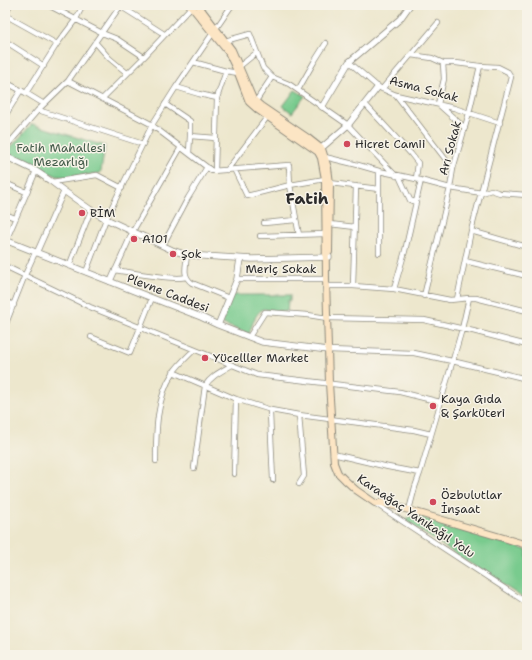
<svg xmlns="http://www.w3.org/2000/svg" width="532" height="660" viewBox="0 0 532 660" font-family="'Shantell Sans',sans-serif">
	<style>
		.green { fill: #79cb8e; stroke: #527b5c }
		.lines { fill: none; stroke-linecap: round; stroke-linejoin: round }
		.minor-casing { stroke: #8c897c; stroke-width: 6 }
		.tertiary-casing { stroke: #8c897c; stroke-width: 7 }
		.secondary-casing { stroke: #8c897c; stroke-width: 8 }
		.minor { stroke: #fff; stroke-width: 4.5 }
		.tertiary { stroke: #fff; stroke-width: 5.5 }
		.secondary { stroke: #fce5c4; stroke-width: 6 }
		.poi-dot { fill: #d1495b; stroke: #f7f3e8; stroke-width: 1.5 }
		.labels { text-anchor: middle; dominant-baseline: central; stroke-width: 3; stroke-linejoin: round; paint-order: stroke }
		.street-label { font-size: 12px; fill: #2b2b2b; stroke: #f7f3e8 }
		.poi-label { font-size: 12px; fill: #2b2b2b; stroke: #f7f3e8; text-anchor: start }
		.park-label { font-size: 12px; fill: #425b49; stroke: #f7f3e8 }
		.district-label { font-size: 16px; font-weight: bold; fill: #2b2b2b; stroke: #f7f3e8 }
	</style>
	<rect width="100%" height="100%" fill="#f7f3e8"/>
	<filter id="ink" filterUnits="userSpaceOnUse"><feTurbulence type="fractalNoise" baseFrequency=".025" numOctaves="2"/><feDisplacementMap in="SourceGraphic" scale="8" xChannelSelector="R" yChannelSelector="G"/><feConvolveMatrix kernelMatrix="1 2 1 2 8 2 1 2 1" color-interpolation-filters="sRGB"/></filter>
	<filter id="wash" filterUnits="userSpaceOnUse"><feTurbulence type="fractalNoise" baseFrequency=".012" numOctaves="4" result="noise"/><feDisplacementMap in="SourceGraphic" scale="16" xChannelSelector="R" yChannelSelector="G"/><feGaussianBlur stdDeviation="0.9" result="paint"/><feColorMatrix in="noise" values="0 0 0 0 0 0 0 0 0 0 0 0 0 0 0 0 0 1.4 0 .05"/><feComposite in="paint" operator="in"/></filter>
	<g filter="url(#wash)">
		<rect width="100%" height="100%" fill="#ede7cd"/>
		<path class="green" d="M295 90 305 96 292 113 283 106Z
			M32 124 105 146 101 171 99 173 71 177 57 176 9 155 10 148Z
			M232 295H290V301L288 300 287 312 263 309C255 313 252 326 249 334L223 324 222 321Z
			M416 516 527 550V581L523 598 404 520 409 517Z"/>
	</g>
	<g filter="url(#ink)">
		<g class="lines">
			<g class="minor-casing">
				<path id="minor" d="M48 5 102 33 117 39 144 57
					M120 6 136 16 164 34
					M5 13 10 5
					M5 15 57 44
					M5 41 44 66
					M225 41 250 34 263 68 272 77 289 84 348 125 396 176
					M95 42 109 58 127 73
					M411 55 432 58 443 63 444 79 438 104 465 128
					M193 62 226 71 238 73
					M349 62 378 87 396 95 454 108 500 123
					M443 63H456L480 66 498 67 508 72 511 77 471 231 457 299
					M240 66 256 53
					M68 81 149 123 212 171 289 165 290 185 299 235
					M5 82 26 93 44 104
					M176 87 199 94 217 98
					M382 89 438 23
					M298 90 314 62 326 43
					M26 93 57 44 76 19 83 5
					M396 95 453 169
					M102 99 144 57 192 6
					M256 101 272 77
					M165 104 190 121V136L189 153
					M365 104 411 154 418 163 416 179
					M38 110 143 144
					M5 116 21 90
					M190 136 216 138
					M5 148 38 110 68 81 121 5
					M323 157H325L358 165 379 171 416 179 450 188 482 193 491 190 500 193 527 195
					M234 169 247 196 290 185 325 179
					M227 170 268 116
					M215 171 217 98 226 71
					M399 176 410 200 415 202
					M52 182 97 175 122 188
					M5 183 26 192
					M330 183 379 189
					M5 214 15 218
					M264 223 296 220
					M330 224 355 227
					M471 231 527 247
					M260 236 325 234
					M5 243 36 171
					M163 245 188 198 207 167
					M379 253V171
					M187 255C186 266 182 276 192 283L229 298
					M465 261 527 276
					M5 266 90 307 257 375 400 392 440 402
					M69 266 91 210
					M115 270C129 272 175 281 186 277
					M86 272 106 219 152 125 176 87 232 5
					M237 279H326
					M110 282 133 231 181 147
					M329 286H353L394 289 450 300 469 298H476L527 311
					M353 286 356 186
					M394 289 405 251 421 180
					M424 296 450 188 453 169 469 113 480 66
					M5 301 14 305
					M5 326 25 275 34 255 37 252 64 191
					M91 337 130 353 152 298
					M249 337 265 312 308 315 327 318 424 320 473 331 523 344
					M328 350 414 353 452 361 527 379
					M173 372 236 399 234 474
					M236 399 271 410 299 415 414 430 431 434
					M271 410 270 413 273 480
					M299 415 304 476 299 484
					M333 454 388 467 420 473
					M156 461C156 432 156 398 173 373 178 365 187 357 194 350
					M194 468 205 386C211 376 222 371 232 365
					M376 504 527 603
					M409 510 415 487 420 473 462 329 469 298"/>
			</g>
			<g class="tertiary-casing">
				<path id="tertiary" d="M322 107 349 62 400 19 410 5
					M318 151 348 125 378 87
					M5 156 36 171 52 182 64 191 91 210 106 219 172 250 187 255 252 259 329 257
					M5 240 152 298 201 317 218 325 262 342 328 350
					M218 325 237 279 240 259"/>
			</g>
			<g class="secondary-casing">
				<path id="secondary" d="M190 5 228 52 238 73 249 102 258 110 318 152 321 158 325 179 326 279 329 383 334 463 338 473 345 480 356 490 375 503H382L409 510 527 545
					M198 5 232 50 253 99 261 106 308 138 322 149 328 168 330 183 329 252"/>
			</g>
			<use href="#minor" class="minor"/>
			<use href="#tertiary" class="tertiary"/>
			<use href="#secondary" class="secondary"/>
		</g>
	</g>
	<g class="poi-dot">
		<circle cx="347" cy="144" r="4"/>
		<circle cx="82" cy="213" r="4"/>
		<circle cx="134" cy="239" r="4"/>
		<circle cx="173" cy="254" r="4"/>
		<circle cx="205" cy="358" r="4"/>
		<circle cx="433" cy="406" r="4"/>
		<circle cx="433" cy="502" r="4"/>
	</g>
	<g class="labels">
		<g class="street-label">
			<text transform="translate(424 89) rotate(15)">Asma Sokak</text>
			<text transform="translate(450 148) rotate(-75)">Arı Sokak</text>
			<text x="281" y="269">Meriç Sokak</text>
			<text transform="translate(168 293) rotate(21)">Plevne Caddesi</text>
			<text transform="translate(416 516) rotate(34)">Karaağaç Yanıkağıl Yolu</text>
		</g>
		<g class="poi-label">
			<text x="355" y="144">Hicret Camii</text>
			<text x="90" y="213">BİM</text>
			<text x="142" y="239">A101</text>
			<text x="181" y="254">Şok</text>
			<text x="213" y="358">Yücelller Market</text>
			<text x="441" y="399">Kaya Gıda<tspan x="441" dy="14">&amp; Şarküteri</tspan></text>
			<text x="441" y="495">Özbulutlar<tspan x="441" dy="14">İnşaat</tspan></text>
		</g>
		<g class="park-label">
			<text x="61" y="148">Fatih Mahallesi<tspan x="61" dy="14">Mezarlığı</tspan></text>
		</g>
		<g class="district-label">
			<text x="307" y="198">Fatih</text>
		</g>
	</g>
	<rect width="532" height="660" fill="none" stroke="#f7f3e8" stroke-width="20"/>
</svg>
